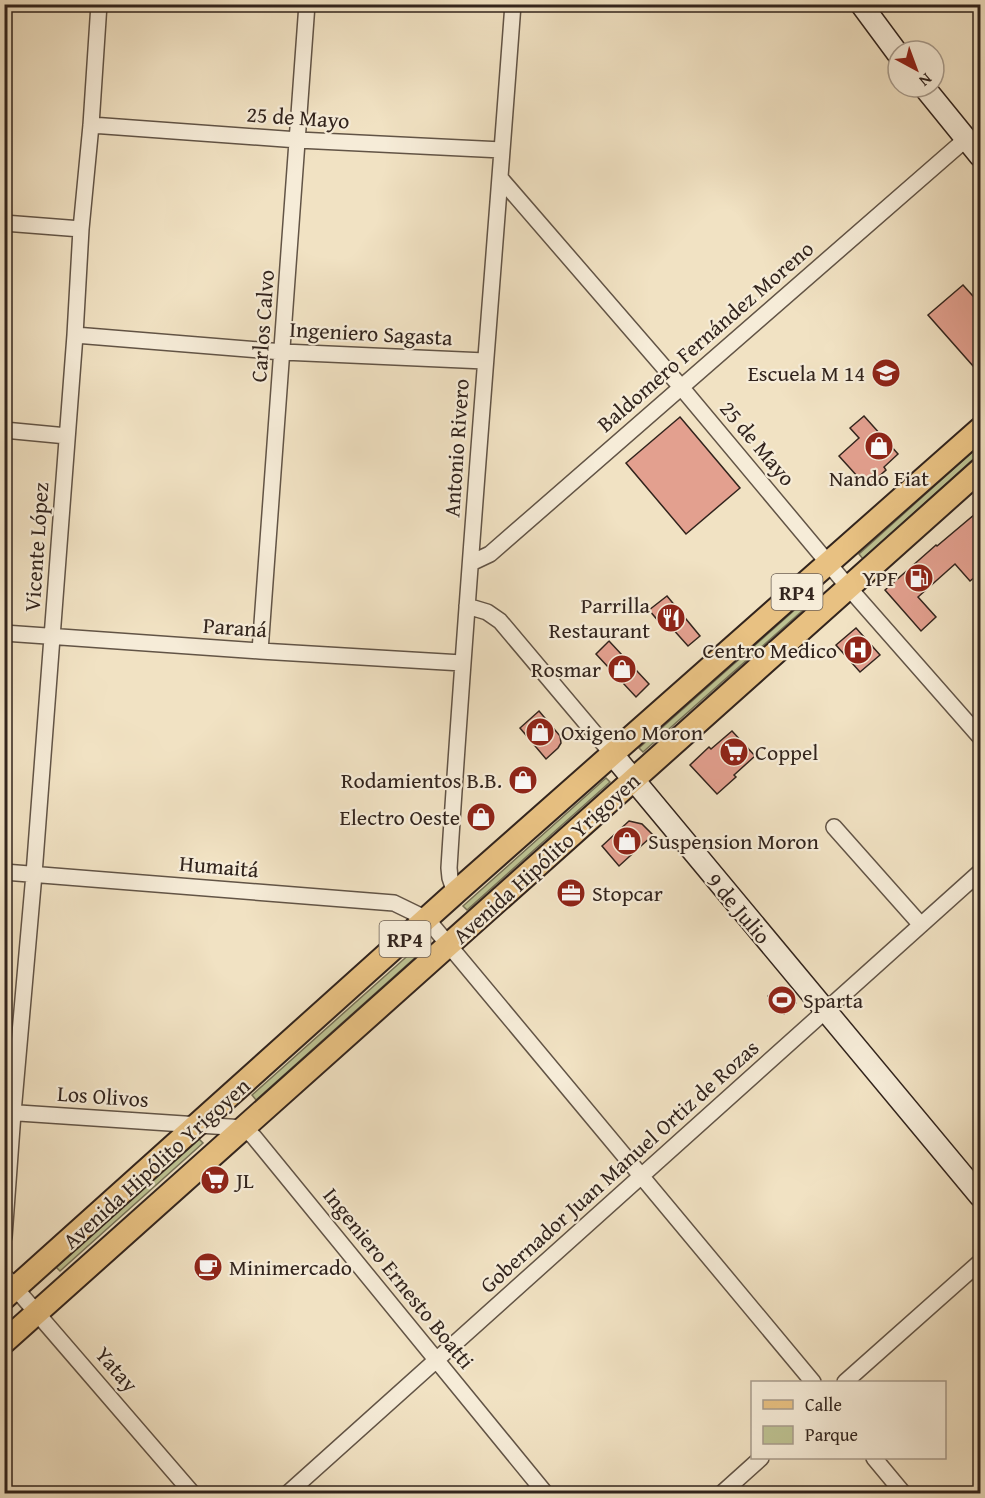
<svg xmlns="http://www.w3.org/2000/svg" width="985" height="1498" viewBox="0 0 985 1498" font-family="'Gentium Book Plus',serif">
	<style>
		.green { fill: #bdc292; stroke: #787358; stroke-width: 1.5 }
		.building { fill: #e3a08f; stroke: #32241d; stroke-width: 1.5 }
		.lines { fill: none; stroke-linecap: round; stroke-linejoin: round }
		.street-casing { stroke: #625446; stroke-width: 18 }
		.secondary-casing { stroke: #32241d; stroke-width: 24 }
		.primary-casing { stroke: #32241d; stroke-width: 26 }
		.street { stroke: #f6ecd8; stroke-width: 15 }
		.secondary { stroke: #f6ecd8; stroke-width: 21 }
		.primary { stroke: #e8c182; stroke-width: 22 }
		.labels { text-anchor: middle; dominant-baseline: central; stroke-width: 4.5; stroke-linejoin: round; paint-order: stroke }
		.shield { fill: #f6ecd8; stroke: #6d6055; stroke-width: 1.5 }
		.shield-label { font-size: 21px; font-weight: bold; fill: #32241d }
		.street-label { font-size: 22px; fill: #32241d; stroke: #f6ecd8 }
		.poi-label { font-size: 22px; fill: #32241d; stroke: #f6ecd8; text-anchor: end }
	</style>
	<rect width="100%" height="100%" fill="#f1e2c3"/>
	<filter id="stains"><feTurbulence type="fractalNoise" baseFrequency=".00333" numOctaves="4"/><feColorMatrix values="0 0 0 0 .2 0 0 0 0 .09 0 0 0 0 .02 0 0 0 .5 -.17"/></filter>
	<radialGradient id="worn" r=".72"><stop offset=".6" stop-color="#630" stop-opacity="0"/><stop offset="1" stop-color="#630" stop-opacity=".3"/></radialGradient>
	<path class="green" d="M980 445V453L863 559 859 554Z
		M816 591 820 595 643 752 639 748Z
		M606 778 610 782 467 910 463 906Z
		M423 942 427 947 256 1100 252 1095Z
		M199 1139 203 1143 60 1271 56 1267Z"/>
	<path class="building" d="M963 285 981 305V375L928 315Z
		M864 416 898 454 884 467 886 470 867 487 839 456 859 438 850 428Z
		M680 417 740 488 686 534 626 463Z
		M981 509V572L970 581 955 564 918 597 936 617 921 631 885 590 936 545 937 546Z
		M667 596 700 636 688 646 671 627 666 630 649 610Z
		M856 628 880 655 860 672 836 645Z
		M609 641 649 684 636 697 596 654Z
		M539 711 560 736 561 743 558 748 546 759 520 728Z
		M732 731 755 756 734 775 736 777 717 794 690 765 709 747 711 749Z
		M629 821 642 824 653 835 619 866 602 846Z
		M781 986 796 1003 784 1014 768 996Z"/>
	<g class="lines">
		<g class="street-casing">
			<path id="street" d="M91 125 298 140 502 150
				M501 179 681 387 849 588 980 737
				M4 223 81 229
				M75 335 283 352 485 361
				M4 430 67 436
				M471 563 490 554 966 139
				M467 606 487 612 500 621 613 755
				M4 633 260 651 462 663
				M260 651 307 4
				M834 827 921 925
				M4 872 394 903 427 919 813 1382
				M455 893 450 878 449 868C467 580 492 292 513 4
				M4 1112 244 1128 254 1137 546 1494
				M4 1237 13 1113 34 874 75 335 81 229 91 125 99 4
				M4 1275 193 1494
				M845 1382 980 1262
				M874 1458 904 1494
				M287 1494 980 872
				M721 1494 761 1458"/>
		</g>
		<g class="secondary-casing">
			<path id="secondary" d="M861 4 898 54
				M924 87 980 156
				M613 755 980 1196"/>
		</g>
		<g class="primary-casing">
			<path id="primary" d="M4 1298 455 893 980 429
				M4 1342 980 470"/>
		</g>
		<use href="#street" class="street"/>
		<use href="#secondary" class="secondary"/>
		<use href="#primary" class="primary"/>
	</g>
	<defs>
		<g id="school-disc" transform="scale(1.5)"><circle r="9.5" fill="#8f2418" stroke="#f6ecd8"/><path d="M0-5L7-2L0 1L-7-2ZM-4 1L0 2.5L4 1V4Q0 6-4 4Z" fill="#fff"/></g>
		<g id="shop-disc" transform="scale(1.5)"><circle r="9.5" fill="#8f2418" stroke="#f6ecd8"/><path d="M-5-2.5h2.3a2.7 3.5 0 0 1 5.4 0H5L5.5 6h-11ZM-1.5-2.5h3a1.5 2.3 0 0 0-3 0Z" fill="#fff"/></g>
		<g id="fuel-disc" transform="scale(1.5)"><circle r="9.5" fill="#8f2418" stroke="#f6ecd8"/><path d="M-5.5-6h7V0h2V4h1.3V-2.5L3-4.5l.8-.8L6-3V5H2.5V1h-1V6h-7ZM-4.2-4.7v3.2H.2V-4.7Z" fill="#fff"/></g>
		<g id="restaurant-disc" transform="scale(1.5)"><circle r="9.5" fill="#8f2418" stroke="#f6ecd8"/><path d="M-5-6h1v4h1v-4h1v4h1v-4h1v5L-1.5 .5V6h-2V.5L-5-1ZM5-6V6H3V1.5H1.5Q1.5-4 5-6Z" fill="#fff"/></g>
		<g id="hospital-disc" transform="scale(1.5)"><circle r="9.5" fill="#8f2418" stroke="#f6ecd8"/><path d="M-5-5h3v3.5h4V-5h3V5h-3V1.5h-4V5h-3Z" fill="#fff"/></g>
		<g id="supermarket-disc" transform="scale(1.5)"><circle r="9.5" fill="#8f2418" stroke="#f6ecd8"/><path d="M-6-5.5h2.5l.6 2H6L4.5 2H-2.5L-4.4-4H-6ZM-1.5 3.2a1.3 1.3 0 1 0 .1 0ZM3 3.2a1.3 1.3 0 1 0 .1 0Z" fill="#fff"/></g>
		<g id="office-disc" transform="scale(1.5)"><circle r="9.5" fill="#8f2418" stroke="#f6ecd8"/><path d="M-6-3h4V-5.5h4V-3h4V5H-6ZM-1-4.5V-3h2v-1.5ZM-6 0V1H6V0Z" fill="#fff"/></g>
		<g id="stadium-disc" transform="scale(1.5)"><circle r="9.5" fill="#8f2418" stroke="#f6ecd8"/><path d="M0-5a6.5 5 0 1 0 0 10a6.5 5 0 1 0 0-10ZM-3.5-1.8h7v3.6h-7Z" fill="#fff"/></g>
		<g id="cafe-disc" transform="scale(1.5)"><circle r="9.5" fill="#8f2418" stroke="#f6ecd8"/><path d="M-5.5-4.5H6V0H3Q3 3.5 0 3.5H-2.5Q-5.5 3.5-5.5 0ZM3-3.2v2h1.7v-2ZM-6 4.5H4V6H-6Z" fill="#fff"/></g>
	</defs>
	<g fill-rule="evenodd">
		<use href="#school-disc" x="886" y="373"/>
		<use href="#shop-disc" x="879" y="446"/>
		<use href="#fuel-disc" x="919" y="578"/>
		<use href="#restaurant-disc" x="671" y="618"/>
		<use href="#hospital-disc" x="858" y="650"/>
		<use href="#shop-disc" x="622" y="669"/>
		<use href="#shop-disc" x="540" y="732"/>
		<use href="#supermarket-disc" x="734" y="752"/>
		<use href="#shop-disc" x="523" y="780"/>
		<use href="#shop-disc" x="481" y="817"/>
		<use href="#shop-disc" x="627" y="841"/>
		<use href="#office-disc" x="571" y="893"/>
		<use href="#stadium-disc" x="782" y="1000"/>
		<use href="#supermarket-disc" x="215" y="1180"/>
		<use href="#cafe-disc" x="208" y="1267"/>
	</g>
	<g class="labels">
		<g class="shield">
			<rect x="771.5" y="574" width="51" height="36" rx="4.5"/>
			<rect x="379.5" y="921" width="51" height="36" rx="4.5"/>
		</g>
		<g class="shield-label">
			<text x="797" y="592">RP4</text>
			<text x="405" y="939">RP4</text>
		</g>
		<g class="street-label">
			<text transform="translate(298 117) rotate(4)">25 de Mayo</text>
			<text transform="translate(262 326) rotate(-86)">Carlos Calvo</text>
			<text transform="translate(371 333) rotate(3)">Ingeniero Sagasta</text>
			<text transform="translate(705 336) rotate(-41)">Baldomero Fernández Moreno</text>
			<text transform="translate(758 443) rotate(50)">25 de Mayo</text>
			<text transform="translate(456 448) rotate(-86)">Antonio Rivero</text>
			<text transform="translate(36 547) rotate(-86)">Vicente López</text>
			<text transform="translate(235 627) rotate(4)">Paraná</text>
			<text transform="translate(546 858) rotate(-42)">Avenida Hipólito Yrigoyen</text>
			<text transform="translate(219 866) rotate(5)">Humaitá</text>
			<text transform="translate(739 908) rotate(50)">9 de Julio</text>
			<text transform="translate(103 1096) rotate(4)">Los Olivos</text>
			<text transform="translate(156 1163) rotate(-42)">Avenida Hipólito Yrigoyen</text>
			<text transform="translate(619 1166) rotate(-42)">Gobernador Juan Manuel Ortiz de Rozas</text>
			<text transform="translate(399 1278) rotate(51)">Ingeniero Ernesto Boatti</text>
			<text transform="translate(117 1369) rotate(49)">Yatay</text>
		</g>
		<g class="poi-label">
			<text x="865" y="373">Escuela M 14</text>
			<text x="879" y="478" text-anchor="middle">Nando Fiat</text>
			<text x="898" y="578">YPF</text>
			<text x="650" y="605">Parrilla<tspan x="650" dy="25">Restaurant</tspan></text>
			<text x="837" y="650">Centro Medico</text>
			<text x="601" y="669">Rosmar</text>
			<text x="561" y="732" text-anchor="start">Oxigeno Moron</text>
			<text x="755" y="752" text-anchor="start">Coppel</text>
			<text x="502" y="780">Rodamientos B.B.</text>
			<text x="460" y="817">Electro Oeste</text>
			<text x="648" y="841" text-anchor="start">Suspension Moron</text>
			<text x="592" y="893" text-anchor="start">Stopcar</text>
			<text x="803" y="1000" text-anchor="start">Sparta</text>
			<text x="236" y="1180" text-anchor="start">JL</text>
			<text x="229" y="1267" text-anchor="start">Minimercado</text>
		</g>
	</g>
	<rect width="985" height="1498" fill="none" stroke="#f1e2c3" stroke-width="24"/>
	<rect x="6" y="6" width="973" height="1486" fill="none" stroke="#32241d" stroke-width="3"/>
	<rect x="12" y="12" width="961" height="1474" fill="none" stroke="#32241d" stroke-width="1.5"/>
	<rect x="751" y="1381" width="195" height="78" fill="#f6ecd8" stroke="#a89c8d" stroke-width="1.5"/>
	<rect x="763" y="1400" width="30" height="9" fill="#e8c182" stroke="#a89c8d" stroke-width="1.5"/>
	<text x="805" y="1411" font-size="18" fill="#32241d">Calle</text>
	<rect x="763" y="1426" width="30" height="18" fill="#bdc292" stroke="#a89c8d" stroke-width="1.5"/>
	<text x="805" y="1441" font-size="18" fill="#32241d">Parque</text>
	<g transform="translate(916 69) rotate(139)"><circle r="28" fill="#f6ecd8" stroke="#a89c8d" stroke-width="1.5"/>
	<path d="M0-4.5L10 22L0 15L-10 22Z" fill="#8f2418"/>
	<text y="-9" font-size="16" font-weight="bold" text-anchor="middle" fill="#32241d">N</text>
	</g>
	<rect width="100%" height="100%" filter="url(#stains)"/>
	<rect width="100%" height="100%" fill="url(#worn)"/>
</svg>
